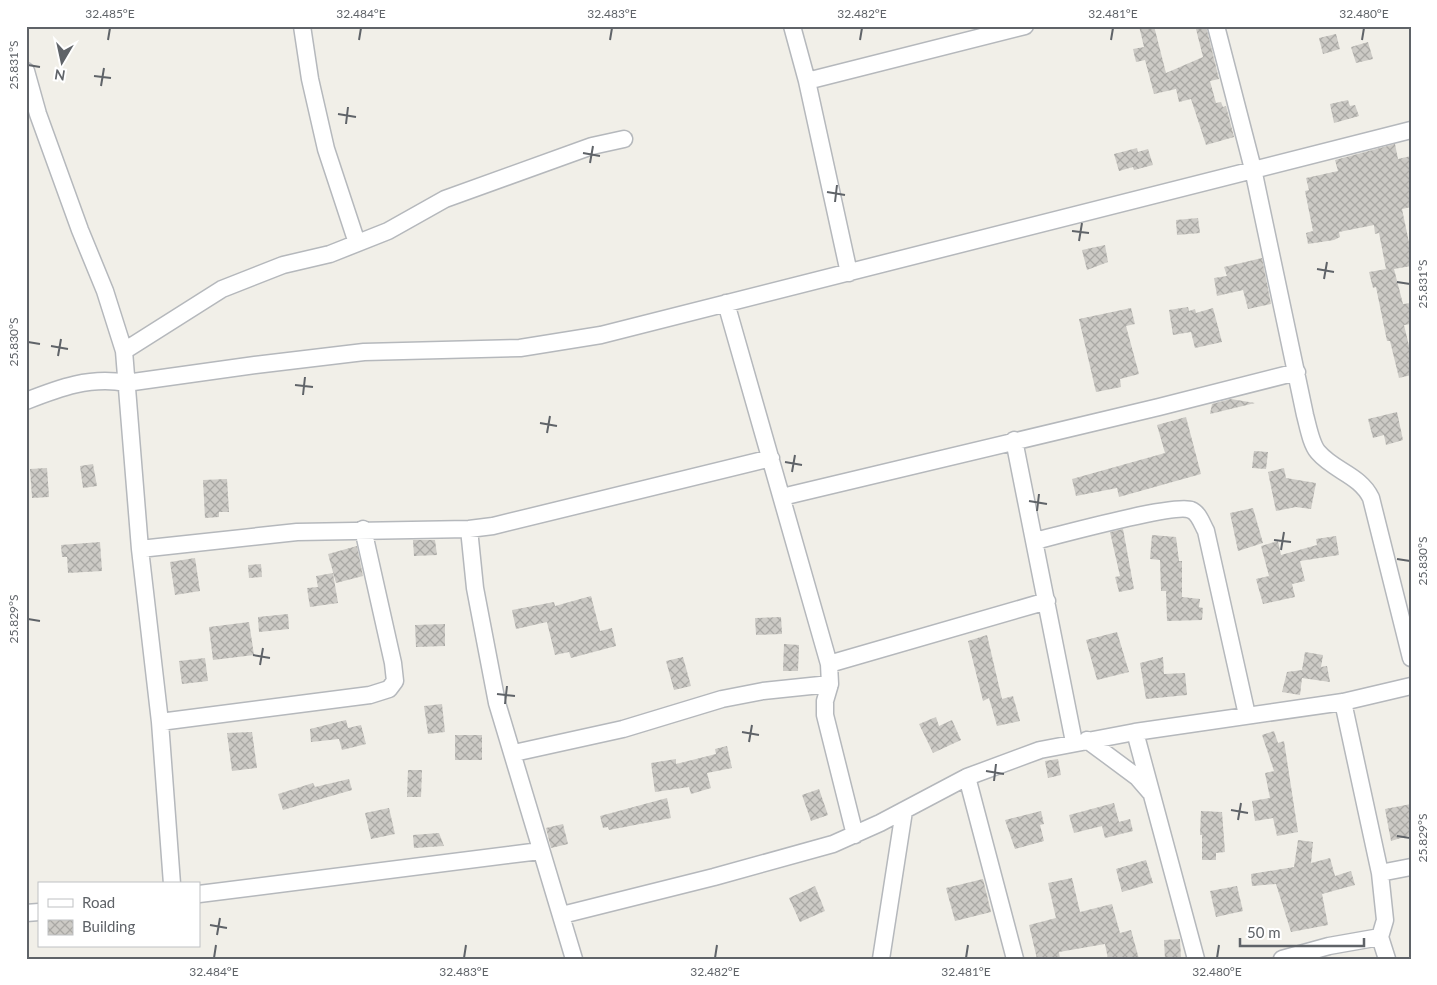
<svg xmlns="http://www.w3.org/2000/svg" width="1437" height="985" viewBox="0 0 1437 985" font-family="Lato,sans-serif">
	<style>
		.building { fill: url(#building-cross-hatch) }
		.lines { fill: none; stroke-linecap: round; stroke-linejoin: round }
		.street-casing { stroke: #b5b8bc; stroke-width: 19 }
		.street { stroke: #fff; stroke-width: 16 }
		.ticks { fill: none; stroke: #5f6368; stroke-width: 2 }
		.neatline { fill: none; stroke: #5f6368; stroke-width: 2 }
		.ticks-label { font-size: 12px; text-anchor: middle; fill: #5f6368 }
	</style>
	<defs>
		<pattern id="building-cross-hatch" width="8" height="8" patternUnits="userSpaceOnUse" patternTransform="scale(1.25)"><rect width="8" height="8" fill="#cccac5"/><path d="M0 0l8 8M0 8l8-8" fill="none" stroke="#a9a8a4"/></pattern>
	</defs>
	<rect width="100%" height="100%" fill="#f1efe8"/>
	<path class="building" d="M1139 26H1154L1166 73 1203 57 1196 29 1206 26 1219 79 1210 81 1207 70 1216 103 1221 102 1223 107 1226 106 1234 137 1206 145 1191 99 1179 102 1176 89 1154 94 1145 60 1136 62 1133 49 1144 47Z
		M1336 34 1340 49 1323 54 1319 38Z
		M1368 42 1373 59 1356 63 1351 47Z
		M1348 100 1350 106 1355 105 1359 116 1334 123 1330 104Z
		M1395 144 1398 159 1411 156V207L1402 209 1411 252V266L1394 269 1403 304 1411 303V324L1404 325 1411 354V375L1399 378 1390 341H1387L1376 287 1373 288 1369 272 1386 269 1379 233 1375 234 1374 225 1339 232 1340 237 1334 240 1308 244 1306 233 1313 231 1305 191 1309 190 1306 178 1338 171 1335 160Z
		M1137 148 1138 152 1148 149 1153 165 1134 170 1133 167 1119 171 1114 154Z
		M1198 218 1200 233 1177 235 1176 220Z
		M1105 245 1108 262 1087 270 1082 250Z
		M1262 258 1271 304 1248 309 1243 290 1217 296 1214 278 1227 276 1224 267Z
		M1188 307 1189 311 1195 309 1196 313 1213 308 1222 342 1195 348 1191 332 1173 335 1169 310Z
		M1131 308 1135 324 1126 326 1139 374 1120 379 1121 387 1096 392 1079 319Z
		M1231 399 1255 403 1210 414 1212 404Z
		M1397 412 1403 440 1386 445 1384 435 1373 438 1368 419Z
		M1186 417 1201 474 1119 497 1117 488 1076 496 1072 479 1165 453 1157 425Z
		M1254 451 1268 452 1266 469 1252 468Z
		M93 464 97 486 83 488 80 466Z
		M47 468 49 497 32 498 30 469Z
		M1284 468 1286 478 1316 483 1311 509 1296 507 1276 511 1268 472Z
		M227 479 229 512H219V517L205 518 203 480Z
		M1253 508 1263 543 1238 551 1230 513Z
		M1123 529 1134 589 1119 592 1115 577 1120 576 1110 532Z
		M1152 535 1176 537 1179 561H1182V597L1200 599 1199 607 1203 608 1202 620 1167 621 1166 591H1161L1160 560 1150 559Z
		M1336 536 1339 555 1300 561 1305 581 1292 584 1295 597 1263 604 1256 579 1269 576 1261 546 1278 541 1281 555 1317 545 1316 539Z
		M413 540H435L437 555 414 556Z
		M100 542 102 571 68 573 67 557H62L61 545Z
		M357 546 363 576 336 583 328 554Z
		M195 558 200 591 175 595 170 562Z
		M261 564 262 577 249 578 248 565Z
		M333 573 338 603 310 607 307 588 318 587 316 576Z
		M591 596 600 631 612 628 616 646 571 658 569 652 555 655 547 622 516 629 512 610 554 602 555 606Z
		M288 614 289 629 259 632 258 617Z
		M781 617 782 634 756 635 755 618Z
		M249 622 254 655 213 660 209 627Z
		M445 624V646L416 647 415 625Z
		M1117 632 1129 672 1097 680 1086 640Z
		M987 635 1002 699 1013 696 1020 721 997 726 989 698 983 701 968 641Z
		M784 644 799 645 798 671H783Z
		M1305 652 1323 655 1321 667 1327 666 1330 682 1302 678 1300 695 1282 692 1287 672 1302 670Z
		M683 657 691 686 674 690 666 661Z
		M1163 657 1164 674 1185 673 1187 695 1146 699 1140 663Z
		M205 658 208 681 182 684 179 661Z
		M442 704 445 732 428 734 424 706Z
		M936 717 939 726 952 720 961 740 933 753 919 724Z
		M346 720 348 728 361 725 366 744 342 750 339 739 311 742 310 729Z
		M1274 731 1278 743 1284 741 1298 832 1277 836 1273 818 1255 821 1252 801 1270 798 1265 773 1274 771 1262 735Z
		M252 732 257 768 232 771 227 733Z
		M455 735H482V760H455Z
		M727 746 732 768 707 773 711 788 691 794 689 787 655 792 651 763 676 759V764L716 754 715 749Z
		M1058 759 1061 775 1048 778 1045 761Z
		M408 770H422L421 797H407Z
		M349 779 352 790 283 810 278 794 313 783 315 787Z
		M819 789 828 815 811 821 802 795Z
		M667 798 671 818 609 830 608 827 603 828 600 816Z
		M1114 803 1119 822 1130 819 1133 831 1105 838 1102 826 1074 833 1069 815Z
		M1411 804V835L1391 841 1385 809Z
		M389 808 395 834 371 839 365 813Z
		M1041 811 1044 824 1040 825 1044 841 1015 849 1005 820Z
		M1201 811 1222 812 1225 852 1216 853V860H1202V835H1200Z
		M563 824 568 844 551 848 546 828Z
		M439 833 444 846 414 848 413 835Z
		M1298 840 1313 842 1311 863 1330 858 1335 876 1351 871 1355 885 1322 894 1328 925 1291 932 1276 884 1252 886 1251 874 1294 867Z
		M1146 860 1153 883 1122 892 1116 869Z
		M1072 878 1080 912 1112 904 1120 933 1131 930 1139 959H1108L1105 944 1059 952 1060 959H1037L1029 925 1056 918 1048 883Z
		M983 879 991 912 955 921 946 888Z
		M815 886 825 911 800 922 789 898Z
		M1237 886 1243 911 1216 917 1210 891Z
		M1180 939 1181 959H1165L1164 940Z"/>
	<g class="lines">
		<g class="street-casing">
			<path id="street" d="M302 26 310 79 326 149 357 243
				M792 26 807 81 849 273
				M1216 26 1253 169 1305 415C1308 426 1311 444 1318 452 1334 471 1360 475 1371 498L1411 658
				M26 71 38 114 80 230 105 291 124 351 140 549 160 722 172 884
				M807 81 1025 26
				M726 303 829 664 830 684 825 701V715L855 835
				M124 351 222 289 283 265 330 254 388 231 445 199 592 146 624 139
				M26 401C59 388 91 376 126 383L255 365 364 352 520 348 601 335 1411 130
				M1014 440 1074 742
				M782 497 1159 407 1297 372
				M469 529 475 588 497 703 574 959
				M1035 541C1059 535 1176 503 1191 510 1199 513 1202 524 1206 531L1247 715
				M140 549 297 532 469 529 493 526 771 458
				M829 664 1047 601
				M160 722 370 695 389 689 395 681 393 663 363 529
				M1135 732 1196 959
				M1087 740 1137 777 1150 792
				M514 753 623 729 722 699 763 691 830 684
				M967 777 1015 959
				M1380 873 1411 867
				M199 894 540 851
				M26 913 39 912
				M562 915 714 877 833 844 880 823 967 777 1040 750 1135 732 1343 702 1411 686
				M1380 937 1387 959
				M881 959 904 811
				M1282 959 1329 946 1380 937 1385 920 1380 873 1343 702"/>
		</g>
		<use href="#street" class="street"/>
	</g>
	<path class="ticks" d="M108 40 110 28M359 40 361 28M610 40 612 28M860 40 862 28M1111 40 1113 28M1362 40 1364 28M28 65 40 67M94 76 111 78M101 86 104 68M338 114 356 117M346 124 348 107M583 153 600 156M590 163 593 146M827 192 845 195M835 202 837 185M1072 231 1089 233M1079 241 1082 223M1317 269 1334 272M1324 279 1327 262M1397 282 1410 284M28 342 40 344M51 346 68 349M58 356 61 339M295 385 313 387M303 395 305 377M540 423 557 426M547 433 550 416M785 462 802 465M792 472 795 455M1029 501 1047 504M1037 511 1039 494M1274 540 1291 542M1281 550 1284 532M1397 559 1410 561M28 619 40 621M253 655 270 658M260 665 263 648M497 694 515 696M505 704 507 686M742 732 759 735M749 742 752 725M986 771 1004 774M994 781 996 764M1231 810 1248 813M1238 820 1241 803M1397 836 1410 838M210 925 227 928M217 935 220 918M214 958 216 945M464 958 466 945M715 958 717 945M966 958 968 945M1217 958 1219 945"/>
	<rect width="1437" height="985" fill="none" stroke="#ffffff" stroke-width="55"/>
	<rect x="38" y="882" width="162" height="65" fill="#ffffff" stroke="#bfc1c3"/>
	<rect x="48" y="899" width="25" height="8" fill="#ffffff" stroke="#bfc1c3"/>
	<text x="82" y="908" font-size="15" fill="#5f6368">Road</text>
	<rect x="48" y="920" width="25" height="15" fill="url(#building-cross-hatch)" stroke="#bfc1c3"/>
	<text x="82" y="932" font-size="15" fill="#5f6368">Building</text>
	<g transform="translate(62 62) rotate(189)" stroke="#ffffff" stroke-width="4" paint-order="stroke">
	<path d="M0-4L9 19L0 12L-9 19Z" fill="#5f6368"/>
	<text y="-8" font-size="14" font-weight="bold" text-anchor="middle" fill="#5f6368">N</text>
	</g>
	<path d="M1240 938v8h124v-8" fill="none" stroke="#5f6368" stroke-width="2.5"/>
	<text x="1247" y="938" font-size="15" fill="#5f6368" stroke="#ffffff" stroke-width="4" paint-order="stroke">50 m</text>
	<rect x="28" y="28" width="1382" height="930" class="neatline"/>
	<g class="ticks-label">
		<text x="110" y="18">32.485°E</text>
		<text x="361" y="18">32.484°E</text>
		<text x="612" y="18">32.483°E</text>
		<text x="862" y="18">32.482°E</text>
		<text x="1113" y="18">32.481°E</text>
		<text x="1364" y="18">32.480°E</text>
		<text transform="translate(14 65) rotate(-90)" y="4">25.831°S</text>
		<text transform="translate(1423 284) rotate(-90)" y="4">25.831°S</text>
		<text transform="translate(14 342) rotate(-90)" y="4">25.830°S</text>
		<text transform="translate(1423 561) rotate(-90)" y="4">25.830°S</text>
		<text transform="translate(14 619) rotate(-90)" y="4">25.829°S</text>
		<text transform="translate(1423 838) rotate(-90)" y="4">25.829°S</text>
		<text x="214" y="976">32.484°E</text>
		<text x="464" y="976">32.483°E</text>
		<text x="715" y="976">32.482°E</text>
		<text x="966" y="976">32.481°E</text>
		<text x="1217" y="976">32.480°E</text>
	</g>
</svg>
